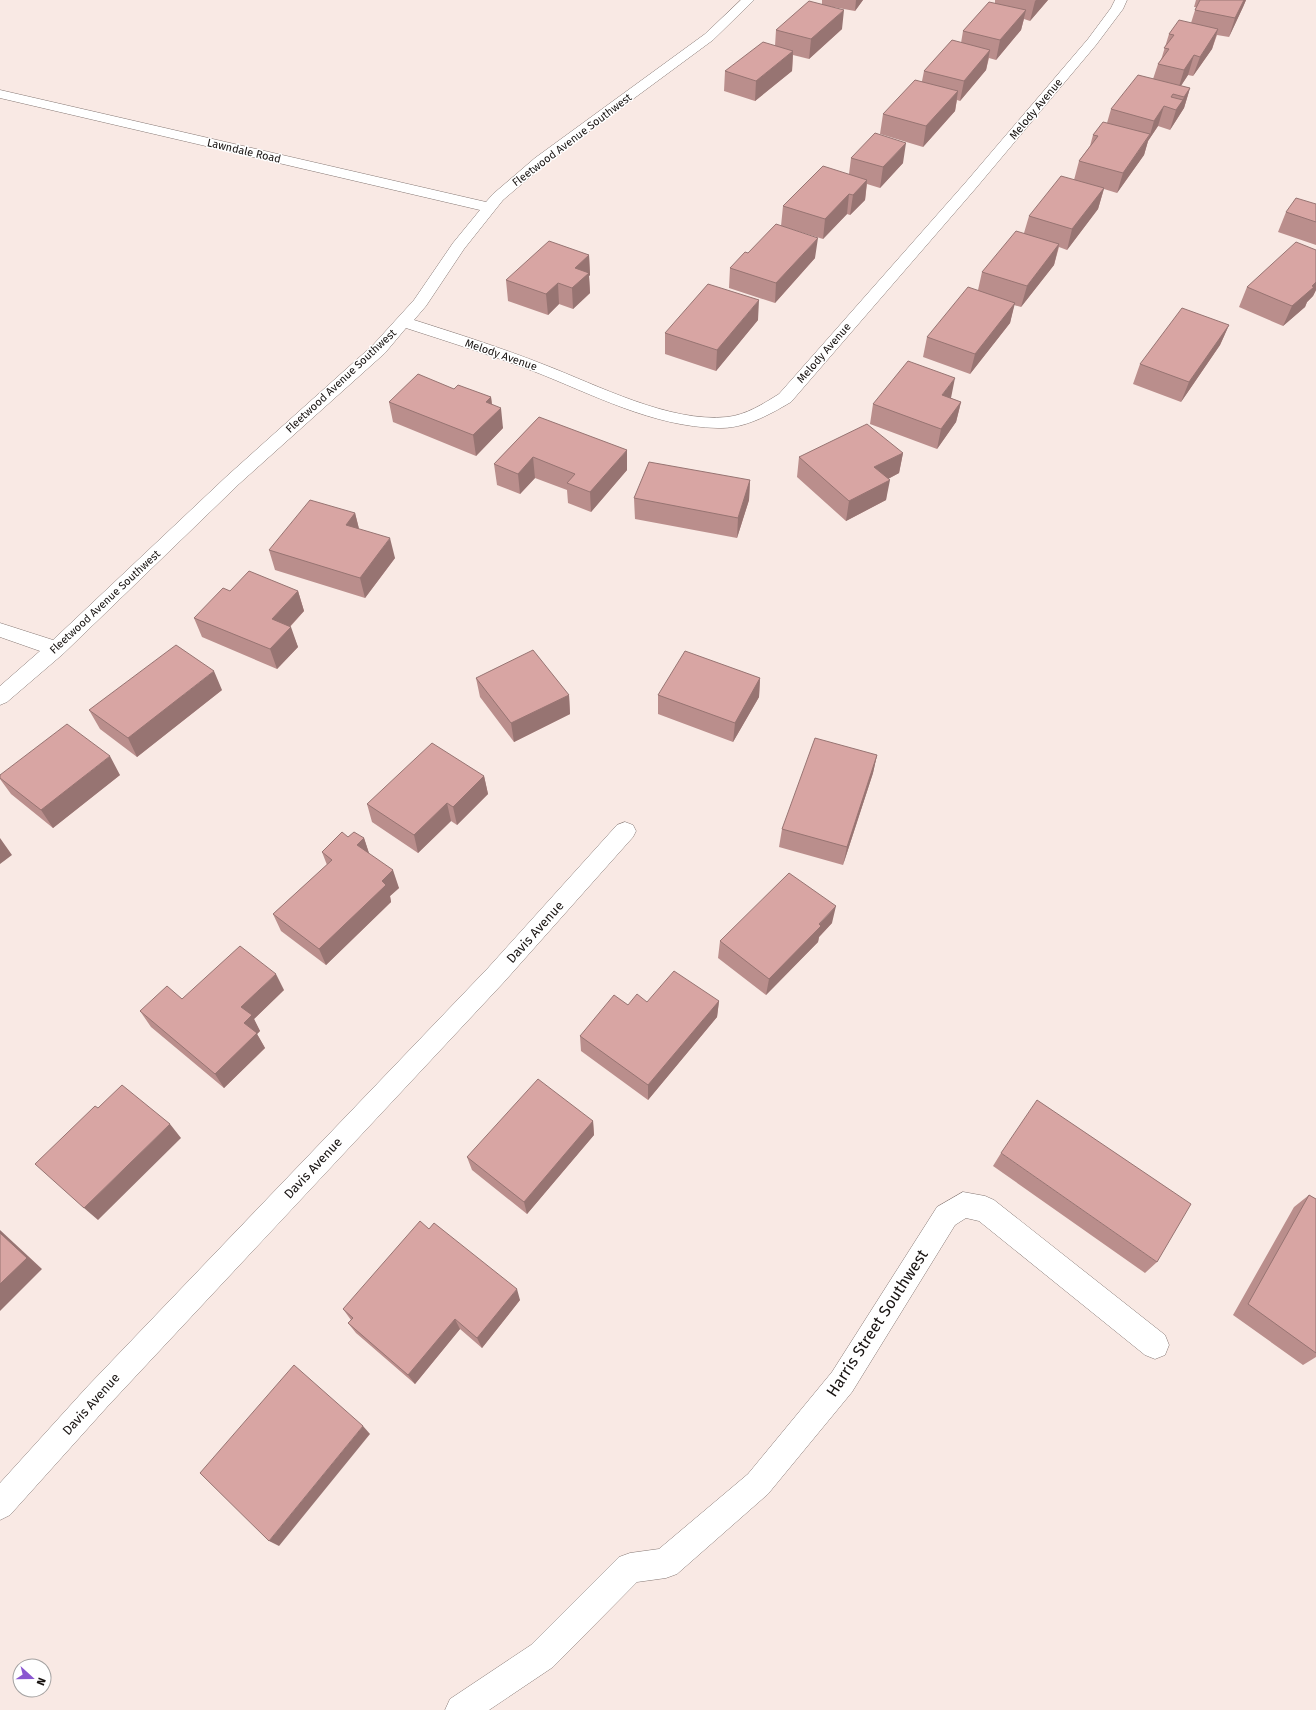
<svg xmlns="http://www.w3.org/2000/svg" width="1316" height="1710" viewBox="0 0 1316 1710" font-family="'Fira Sans',sans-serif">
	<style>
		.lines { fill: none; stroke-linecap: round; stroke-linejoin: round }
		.minor-casing { stroke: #867874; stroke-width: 1 }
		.minor { fill: #fff; fill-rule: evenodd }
		.wall { fill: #ba8e8c }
		.shaded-wall { fill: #977472 }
		.building { fill: #d8a5a3; stroke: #977472 }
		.labels { text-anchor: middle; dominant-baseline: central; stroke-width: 3; stroke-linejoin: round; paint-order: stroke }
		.far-street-label { font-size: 11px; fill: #181311; stroke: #fff }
		.street-label { font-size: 13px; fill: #181311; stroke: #fff }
		.near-street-label { font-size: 16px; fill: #181311; stroke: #fff }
	</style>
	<rect width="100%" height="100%" fill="#f9e9e4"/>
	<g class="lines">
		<g class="minor-casing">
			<path id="minor" d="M741 0H754L713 40 545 164 503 200 464 249 426 306 414 320C458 334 502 348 545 365 597 385 670 423 727 417 746 415 763 404 779 394L966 182 1088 39 1111 8 1115 0H1127L1123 9 1096 45 976 188 791 402C769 415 744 429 718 428 653 427 592 394 533 371 491 355 449 342 406 328L385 353 239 484 63 654 7 702 0 705V686L40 651 0 637V623L53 640 227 476 373 345 414 300 453 243 480 210 0 98V90L486 202 493 194 535 158 705 34Z
				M625 822 633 825 636 831 633 837 504 982 107 1407 10 1515 0 1520V1483L87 1387 488 968 617 825Z
				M963 1192 985 1196 994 1200 1165 1335 1169 1345 1165 1355 1155 1359 1145 1355 979 1221 966 1218 955 1225 852 1392 768 1494 677 1574 666 1578 637 1582 553 1667 489 1710H445L450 1699 531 1645 619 1557 630 1553 659 1549 748 1474 832 1372 937 1207Z"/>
		</g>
		<use href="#minor" class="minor"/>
	</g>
	<path class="wall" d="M822 0H863L855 11 827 6 842 29 809 59 793 55 792 71 755 101 724 91 725 71 775 46 776 30 822 4Z
		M995 0H1048L1030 21 1024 19 1021 30 996 60 989 58 986 70 960 101 957 100 955 111 923 147 880 134 883 114 922 81 924 71 961 43 963 31 995 3Z
		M1196 0H1246L1243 7 1229 37 1217 35 1212 49 1193 76 1188 75 1181 86 1190 88 1184 108 1170 130 1158 126 1148 141 1144 155 1117 193 1104 189 1098 209 1067 250 1059 247 1054 265 1021 307 1014 305 1010 323 970 374 923 357 927 337 978 290 982 272 1024 233 1029 216 1074 180 1079 161 1090 146 1093 135 1107 123 1111 109 1153 79 1158 64 1161 60 1169 34 1191 23 1196 7H1194Z
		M851 158 903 163 880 188 867 184 865 200 850 215 847 214 823 239 781 226 783 206 849 174Z
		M1316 204V245L1278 232 1286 212Z
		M1316 250V290L1313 296 1307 302 1305 307 1283 326 1239 307 1247 287Z
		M748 253 815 258 775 303 729 288 730 268Z
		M589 255 590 275 589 276 590 293 573 309 559 304 548 315 508 301 506 280Z
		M758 320 716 371 665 354V333Z
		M1229 325 1220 345 1181 402 1133 384 1140 364Z
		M454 389 491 397 492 404 503 428 476 456 393 422 389 402Z
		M951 398 961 402 956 422 937 449 870 424 873 404Z
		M539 417 627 470 591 512 568 503 567 490 535 478 520 494 497 485 494 464Z
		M903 453 899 473 888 479 886 500 846 521 797 477 799 457Z
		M750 480 749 500 737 538 635 519 634 498Z
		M355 513 359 529 395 558 365 598 275 570 269 550Z
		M230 591H298L304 611 290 627 298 647 277 669 202 637 194 618Z
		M476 678 569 695 570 714 514 742 480 697Z
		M760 678 759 697 733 742 658 714V695Z
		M222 690 137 757 100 729 89 710Z
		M877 755 873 773 843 865 779 847 782 829Z
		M0 775H120L53 828 11 794 0 779Z
		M484 776 488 794 457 825 451 821 418 853 372 822 367 804Z
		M348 837 364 838 369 854 399 888 390 896 391 902 326 965 281 931 273 914 327 865 322 852Z
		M832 923 819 937 818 942 766 995 718 958 720 941Z
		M284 990 254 1019 260 1031 257 1034 265 1048 224 1088 151 1027 140 1011 182 999Z
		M719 1001 717 1017 648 1100 581 1051 580 1036 628 1005 647 1002Z
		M593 1121 594 1135 527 1214 472 1170 467 1157Z
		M1001 1153 1157 1262 1145 1273 993 1166Z
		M1309 1195 1316 1199V1357L1303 1365 1233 1315 1294 1207Z
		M429 1229 520 1300 482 1348 460 1329 415 1384 356 1333 348 1323 351 1320 343 1309Z"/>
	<path class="shaded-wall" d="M856 0H863L855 11Z
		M1036 0H1048L1030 21 1035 1Z
		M1244 0H1246L1243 7 1229 37 1235 18Z
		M844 10 842 29 809 59 811 39Z
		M1026 10 1021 30 996 60 1000 40Z
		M1218 29 1212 49 1193 76 1200 57Z
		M990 50 986 70 960 101 964 81Z
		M793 51 792 71 755 101 756 81Z
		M1194 55 1188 75 1178 90 1184 70Z
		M1190 88 1184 108 1170 130 1176 110Z
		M958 91 955 111 923 147 926 126Z
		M1164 106 1158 126 1148 141 1144 155 1117 193 1123 173 1150 135 1154 121Z
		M906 143 903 163 880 188 883 167Z
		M867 180 865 200 850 215 853 195Z
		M1104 188 1098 209 1067 250 1072 229Z
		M849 194 847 214 823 239 825 219Z
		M818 238 815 258 775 303 776 283Z
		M1059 244 1054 265 1021 307 1027 286Z
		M589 255 590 275 589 276 590 293 573 309 572 288 575 268Z
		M1316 276V290L1313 296 1307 302 1305 307 1283 326 1292 306Z
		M558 283 559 304 548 315 546 294Z
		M759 300 758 320 716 371 717 350Z
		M1015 303 1010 323 970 374 975 354Z
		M1229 325 1220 345 1181 402 1189 382Z
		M955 378 951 398 937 416 942 395Z
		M491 397 493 416 501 408 503 428 476 456 473 435 486 402Z
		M961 402 956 422 937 449 941 429Z
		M627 450V470L591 512 590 492Z
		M903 453 899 473 871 488 874 467Z
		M533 457 535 478 520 494 518 474Z
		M750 480 749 500 737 538 738 518Z
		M890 480 886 500 846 521 849 501Z
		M355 513 360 533 346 525Z
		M390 538 395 558 365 598 360 578Z
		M298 591 304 611 278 639 272 619Z
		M291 627 298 647 277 669 270 649Z
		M214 671 222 690 137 757 128 738Z
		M760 678 759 697 733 742 735 723Z
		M569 695 570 714 514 742 511 723Z
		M877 755 873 773 843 865 847 847Z
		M110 756 120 775 53 828 41 810Z
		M484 776 488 794 457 825 453 807Z
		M447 803 451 821 418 853 414 835Z
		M0 838 12 855 0 864Z
		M364 838 370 856 357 845Z
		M393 870 399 888 390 896 391 902 326 965 319 949 382 881Z
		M836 906 832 923 819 937 818 942 766 995 769 979Z
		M276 974 284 990 254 1019 260 1031 257 1034 265 1048 224 1088 215 1074 244 1023 241 1007Z
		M719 1001 717 1017 648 1100V1085Z
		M593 1121 594 1135 527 1214 524 1202Z
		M170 1124 181 1138 98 1220 84 1208Z
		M0 1230 42 1269 0 1311Z
		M517 1289 520 1300 482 1348 477 1338Z
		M455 1319 460 1329 415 1384 408 1375Z
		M363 1426 370 1434 279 1546 269 1541Z"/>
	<path class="building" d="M1200 0H1244L1235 18 1195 10Z
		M809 1 844 10 811 39 776 30Z
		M989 2 1026 10 1000 40 963 31Z
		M1179 20 1218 29 1200 57 1194 55 1184 70 1158 64 1169 49 1164 48 1174 35 1169 34Z
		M952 40 990 50 964 81 924 71Z
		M763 42 793 51 756 81 725 71Z
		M1138 75 1190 88 1184 97 1173 94 1171 97 1183 100 1176 110 1164 106 1154 121 1111 109Z
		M915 80 958 91 926 126 883 114Z
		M1103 122 1150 134 1123 173 1079 161 1098 136 1093 135Z
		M875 133 906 143 883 167 851 158Z
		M823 166 867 180 853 195 849 194 825 219 783 206Z
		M1061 176 1104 188 1072 229 1029 216Z
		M1296 198 1316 204V222L1286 212Z
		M776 224 818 238 776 283 730 268 745 252 748 253Z
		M1016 231 1059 244 1027 286 982 272Z
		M549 241 589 255 575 268 589 273 572 288 558 283 546 294 506 280Z
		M1296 242 1316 250V282L1312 286 1314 287 1292 306 1247 287Z
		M708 284 759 300 717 350 665 333Z
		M968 287 1015 303 975 354 927 337Z
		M1182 308 1229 325 1189 382 1140 364Z
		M908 361 955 378 942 395 961 402 941 429 873 404Z
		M418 374 454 389 458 385 491 397 486 402 501 408 473 435 389 402Z
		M539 417 627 450 590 492 567 483 575 474 533 457 518 474 494 464Z
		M867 424 903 453 874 467 890 480 849 501 799 457Z
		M649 462 750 480 738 518 634 498Z
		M310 500 355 513 346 525 390 538 360 578 269 550Z
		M249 571 298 591 272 619 291 627 270 649 194 618 223 588 230 591Z
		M176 645 214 671 128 738 89 710Z
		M533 650 569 695 511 723 476 678Z
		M685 651 760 678 735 723 658 695Z
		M67 724 110 756 41 810 0 778V775Z
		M815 738 877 755 847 847 782 829Z
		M432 743 484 776 453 807 447 803 414 835 367 804Z
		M342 832 348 837 354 832 364 838 357 845 393 870 382 881 386 885 319 949 273 914 332 860 322 852Z
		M789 873 836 906 819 924 821 926 769 979 720 941Z
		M240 946 276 974 241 1007 252 1015 244 1023 257 1033 215 1074 140 1011 167 986 182 999Z
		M674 971 719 1001 648 1085 580 1036 614 995 628 1005 637 994 647 1002Z
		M538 1079 593 1121 524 1202 467 1157Z
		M122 1085 170 1124 84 1208 35 1164 95 1106 98 1108Z
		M1037 1100 1191 1204 1157 1262 1001 1153Z
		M1309 1195 1316 1199V1353L1248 1304Z
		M420 1221 429 1229 434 1223 517 1289 477 1338 455 1319 408 1375 348 1323 353 1318 343 1309Z
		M0 1233 27 1258 0 1284Z
		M294 1365 363 1426 269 1541 200 1473Z"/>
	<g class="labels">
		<g class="far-street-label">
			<text transform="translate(1036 109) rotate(-50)">Melody Avenue</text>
			<text transform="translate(572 140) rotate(-37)">Fleetwood Avenue Southwest</text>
			<text transform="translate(244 151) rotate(13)">Lawndale Road</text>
			<text transform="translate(824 353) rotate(-49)">Melody Avenue</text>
			<text transform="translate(501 355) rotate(19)">Melody Avenue</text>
			<text transform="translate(341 381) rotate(-43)">Fleetwood Avenue Southwest</text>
			<text transform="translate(105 602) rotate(-43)">Fleetwood Avenue Southwest</text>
		</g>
		<g class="street-label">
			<text transform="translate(535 932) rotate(-48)">Davis Avenue</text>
			<text transform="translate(313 1168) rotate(-47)">Davis Avenue</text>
			<text transform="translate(91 1404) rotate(-48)">Davis Avenue</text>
		</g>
		<g class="near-street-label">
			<text transform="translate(877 1323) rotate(-57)">Harris Street Southwest</text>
		</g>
	</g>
	<g transform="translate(32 1678) rotate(111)"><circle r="19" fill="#ffffff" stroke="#a3a1a0"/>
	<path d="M0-3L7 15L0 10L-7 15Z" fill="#8a57d0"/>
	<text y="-6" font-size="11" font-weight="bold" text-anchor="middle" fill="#181311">N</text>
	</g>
</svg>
